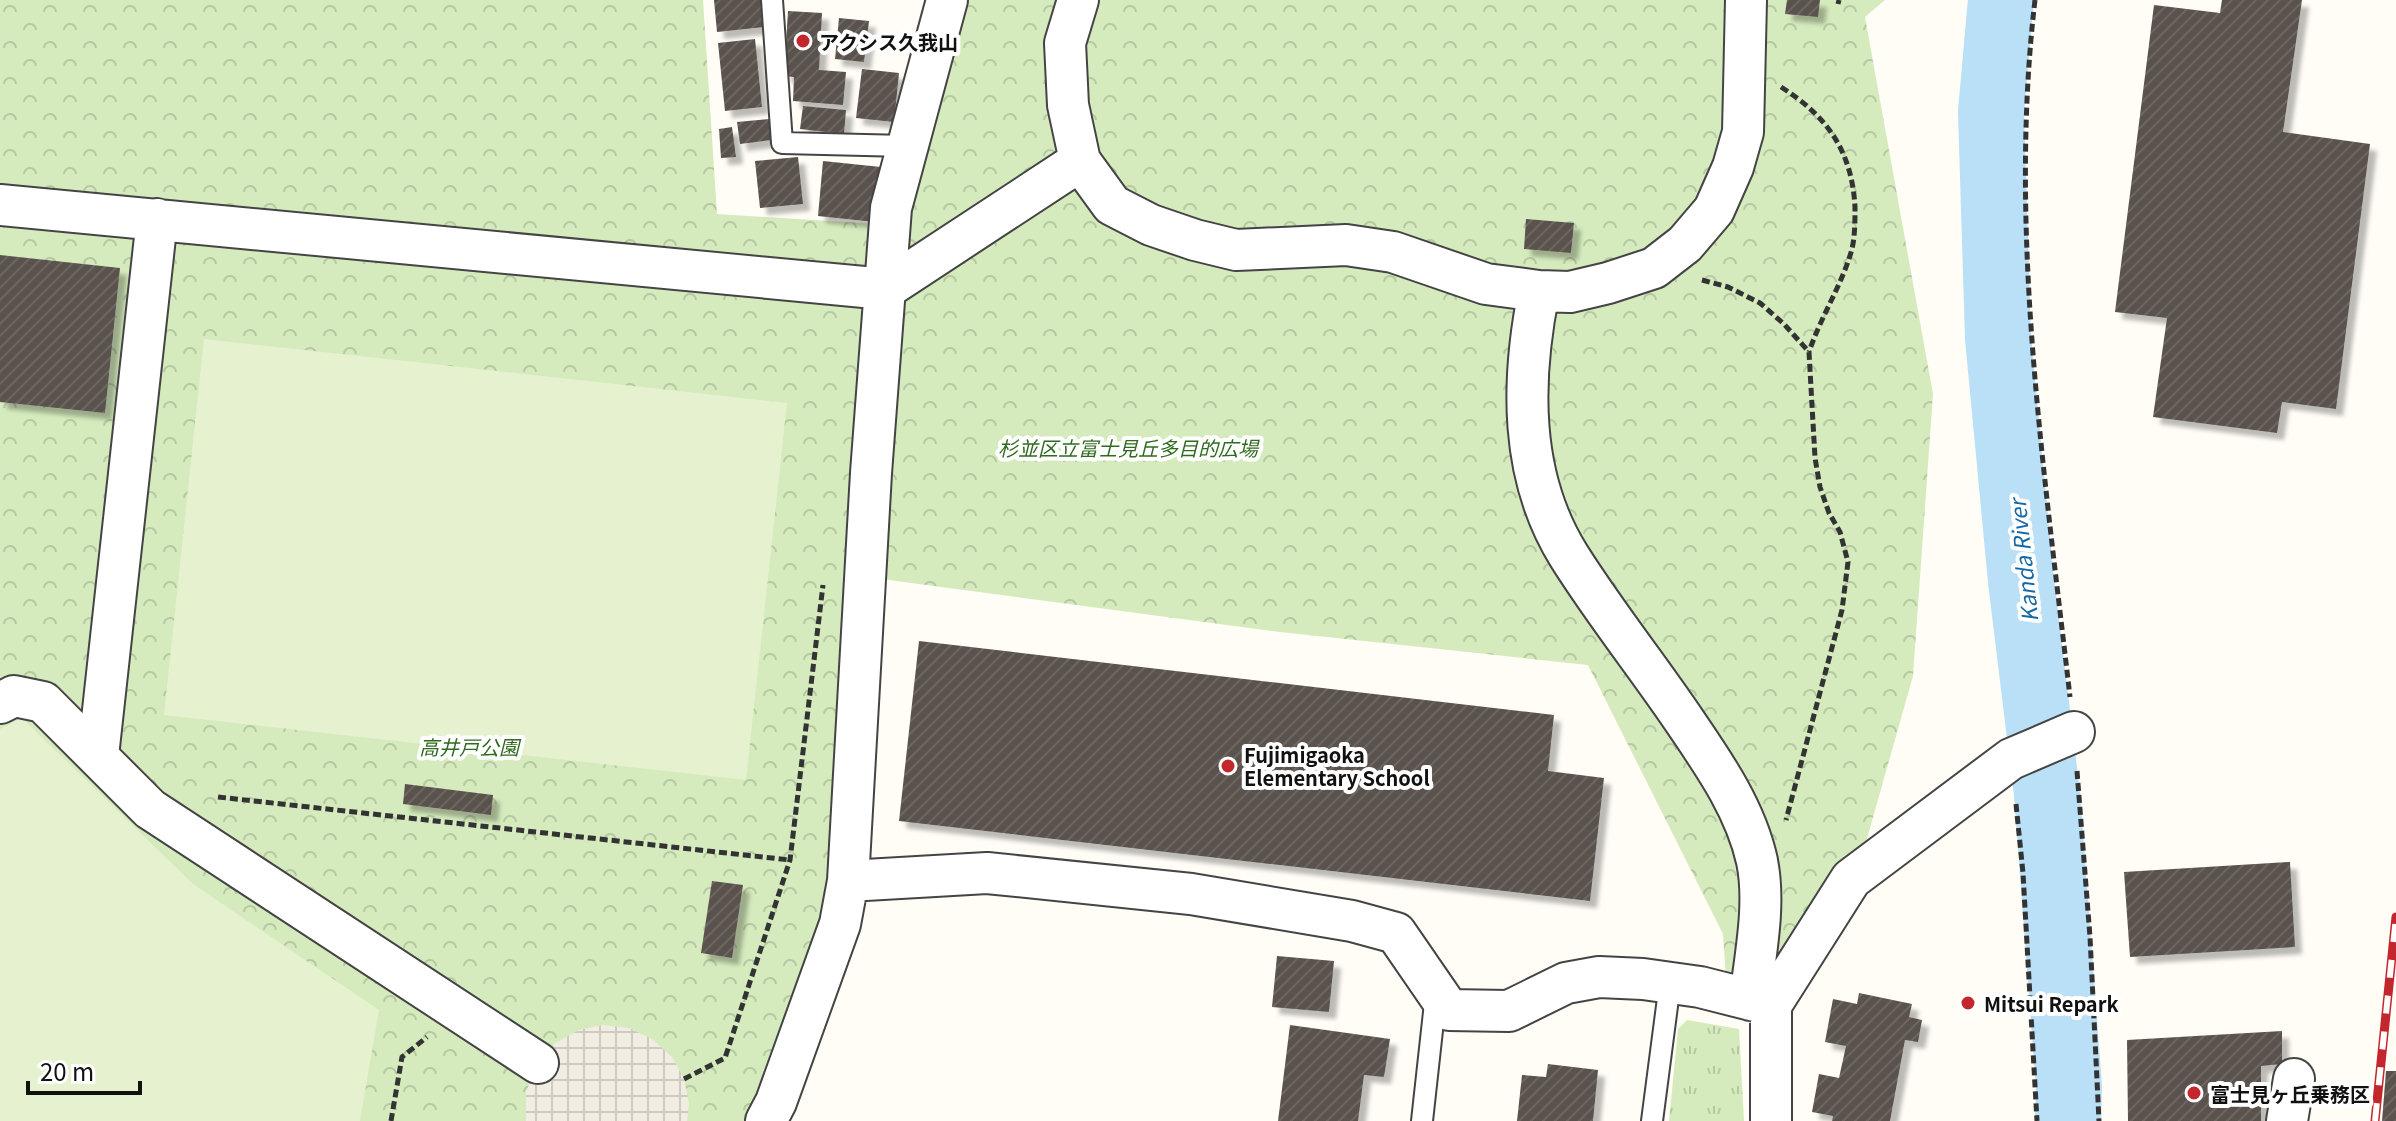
<svg xmlns="http://www.w3.org/2000/svg" width="2396" height="1121" viewBox="0 0 2396 1121" font-family="Georgia,'Noto Sans JP',serif">
	<style>
		.grass { fill: url(#grass-tufts) }
		.park { fill: url(#park-crowns) }
		.pitch { fill: #e6f2cf }
		.plaza { fill: url(#plaza-grid) }
		.lines { fill: none; stroke-linecap: round; stroke-linejoin: round }
		.river { stroke: #b9e0f7; stroke-width: 66 }
		.building { fill: url(#building-hatch); filter: url(#shadow) }
		.lane-casing { stroke: #444; stroke-width: 24 }
		.street-casing { stroke: #444; stroke-width: 44 }
		.path { stroke: #333; stroke-width: 5; stroke-dasharray: 8 4; stroke-linecap: butt }
		.lane { stroke: #fff; stroke-width: 20 }
		.street { stroke: #fff; stroke-width: 40 }
		.rail-casing { stroke: #c4262e; stroke-width: 9 }
		.rail { stroke: #fff; stroke-width: 6; stroke-dasharray: 18; stroke-linecap: butt }
		.poi-dot { fill: #c4262e; stroke: #fff; stroke-width: 3 }
		.labels { text-anchor: middle; dominant-baseline: central; stroke-width: 8; stroke-linejoin: round; paint-order: stroke }
		.poi-label { font-size: 20px; font-weight: bold; fill: #111; stroke: #fff; text-anchor: start }
		.park-label { font-size: 20px; font-style: italic; fill: #2f6b1f; stroke: #fff }
		.water-label { font-size: 22px; font-style: italic; fill: #1768a6; stroke: #fff }
	</style>
	<defs>
		<pattern id="grass-tufts" width="24" height="20" patternUnits="userSpaceOnUse" patternTransform="scale(2)"><rect width="24" height="20" fill="#d5ebbd"/><path d="M3 7l-1-3M5 7V3M7 7l1-3M15 17l-1-3M17 17v-4M19 17l1-3" fill="none" stroke="#b6c8a1"/></pattern>
		<pattern id="park-crowns" width="20" height="18" patternUnits="userSpaceOnUse" patternTransform="scale(2)"><rect width="20" height="18" fill="#d5ebbd"/><path d="M2 6a3 3 0 1 1 6 0M12 15a3 3 0 1 1 6 0" fill="none" stroke="#b6c8a1"/></pattern>
		<pattern id="plaza-grid" width="8" height="8" patternUnits="userSpaceOnUse" patternTransform="scale(2)"><rect width="8" height="8" fill="#f1ede2"/><path d="M0 4h8M4 0v8" fill="none" stroke="#cecac1"/></pattern>
		<pattern id="building-hatch" width="6" height="6" patternUnits="userSpaceOnUse" patternTransform="scale(2)"><rect width="6" height="6" fill="#5a524d"/><path d="M-1 1l2-2M0 6l6-6M5 7l2-2" fill="none" stroke="#6d6662"/></pattern>
		<filter id="shadow"><feDropShadow dx="7" dy="7" stdDeviation="2" flood-color="#0004"/></filter>
	</defs>
	<rect width="100%" height="100%" fill="#fffdf5"/>
	<path class="grass" d="M1687 1020 1739 1029 1744 1121H1669L1678 1029Z"/>
	<path class="park" d="M0 0H703L717 214 878 224 844 813 824 915 753 1121H0Z
		M958 0H1885L1865 17 1933 394 1913 676 1866 842 1839 874 1773 976 1726 977 1723 934 1588 665 1280 632 874 578 901 202Z"/>
	<path class="pitch" d="M204 339 787 403 746 780 164 715Z
		M22 718 193 884 379 1010 360 1121H0V729Z"/>
	<path class="plaza" d="M603 1025 629 1028 652 1039 672 1057 684 1079 689 1104 687 1121H526V1092L536 1066 554 1044 579 1030Z"/>
	<g class="lines">
		<path class="river" d="M2001 0 1991 112 1998 338 2021 581 2047 794 2069 1087 2068 1121"/>
	</g>
	<path class="building" d="M714 0H762L765 27 717 32Z
		M1787 0H1820L1818 17 1785 14Z
		M2222 0H2302L2283 132 2370 144 2336 409 2282 402 2277 433 2153 417 2167 318 2115 312 2154 5 2220 13Z
		M788 11 822 13 819 70 846 72 843 105 793 101 794 77 784 76Z
		M839 18 869 21 864 62 835 59Z
		M755 39 762 107 725 111 718 43Z
		M862 69 899 73 894 122 856 118Z
		M803 106 846 110 844 134 800 129Z
		M769 119 771 140 740 144 737 122Z
		M732 127 736 157 721 158 719 129Z
		M798 157 803 204 760 208 755 161Z
		M823 161 881 167 875 222 818 216Z
		M1526 219 1574 223 1571 253 1524 249Z
		M0 255 120 268 105 413 0 402Z
		M919 641 1554 715 1548 771 1604 778 1590 901 899 821Z
		M405 784 493 795 491 815 403 804Z
		M2290 862 2295 947 2130 957 2124 872Z
		M712 881 743 885 732 958 701 953Z
		M1277 956 1334 961 1329 1012 1272 1007Z
		M1859 993 1912 1004 1909 1017 1922 1020 1918 1042 1905 1040 1890 1121H1832L1833 1116 1812 1112 1819 1074 1839 1078 1846 1046 1825 1042 1833 999 1857 1004Z
		M1290 1025 1390 1039 1384 1077 1364 1075 1358 1121H1278Z
		M2282 1031V1064L2261 1066V1121H2128L2127 1040Z
		M1548 1064 1598 1070 1593 1121H1517L1522 1075 1546 1077Z
		M2386 1071H2396V1121H2382Z"/>
	<g class="lines">
		<g class="lane-casing">
			<path id="lane" d="M772 0 782 143 906 146
				M1422 1121 1436 994
				M1652 1121 1670 983"/>
		</g>
		<g class="street-casing">
			<path id="street" d="M1078 0 1065 43 1068 105 1080 161 1112 205 1151 225 1195 240 1236 250 1346 245 1393 252 1486 284 1539 291 1570 292 1608 283 1654 268 1685 244 1714 210 1733 167 1743 132 1746 0
				M0 205 885 289 1080 161
				M1539 291C1521 380 1519 476 1569 556 1606 615 1650 669 1688 726 1716 767 1746 811 1757 861 1766 905 1755 956 1750 1000
				M0 703 14 696 43 702 150 809 538 1063
				M98 756 157 219
				M848 881 987 873 1191 894 1352 921 1396 933 1449 1010 1509 1011 1566 983 1599 977 1643 979 1700 987 1771 1005
				M766 1121 776 1102 840 924 848 881 871 473 891 208 947 0
				M1771 1121V1005L1851 879 2011 759 2074 732
				M2287 1121 2294 1079"/>
		</g>
		<path class="path" d="M2035 0C2008 229 2044 469 2070 697
			M1838 4 1839 0
			M1781 87C1827 116 1852 151 1855 207 1855 220 1855 236 1852 249 1842 285 1821 316 1809 352
			M1702 280 1728 287 1760 303 1784 324 1809 352 1815 458 1820 487 1829 513 1840 532 1848 562 1842 610 1786 820
			M2077 771 2090 937 2099 1121
			M218 797 790 860
			M2016 804 2023 873 2037 1121
			M684 1079 725 1058 790 860 823 585
			M391 1121 402 1057 427 1037"/>
		<use href="#lane" class="lane"/>
		<use href="#street" class="street"/>
		<g class="rail-casing">
			<path id="rail" d="M2375 1121 2396 917"/>
		</g>
		<use href="#rail" class="rail"/>
	</g>
	<g class="poi-dot">
		<circle cx="803" cy="41" r="8"/>
		<circle cx="1228" cy="766" r="8"/>
		<circle cx="1968" cy="1003" r="8"/>
		<circle cx="2194" cy="1093" r="8"/>
	</g>
	<g class="labels">
		<g class="poi-label">
			<text x="819" y="41">アクシス久我山</text>
			<text x="1244" y="754">Fujimigaoka<tspan x="1244" dy="23">Elementary School</tspan></text>
			<text x="1984" y="1003">Mitsui Repark</text>
			<text x="2210" y="1093">富士見ヶ丘乗務区</text>
		</g>
		<g class="park-label">
			<text x="1128" y="447">杉並区立富士見丘多目的広場</text>
			<text x="469" y="746">高井戸公園</text>
		</g>
		<g class="water-label">
			<text transform="translate(2022 561) rotate(-96)">Kanda River</text>
		</g>
	</g>
	<path d="M28 1081v12h112v-12" fill="none" stroke="#111111" stroke-width="4"/>
	<text x="40" y="1081" font-size="24" fill="#111111" stroke="#ffffff" stroke-width="6" paint-order="stroke">20 m</text>
</svg>
